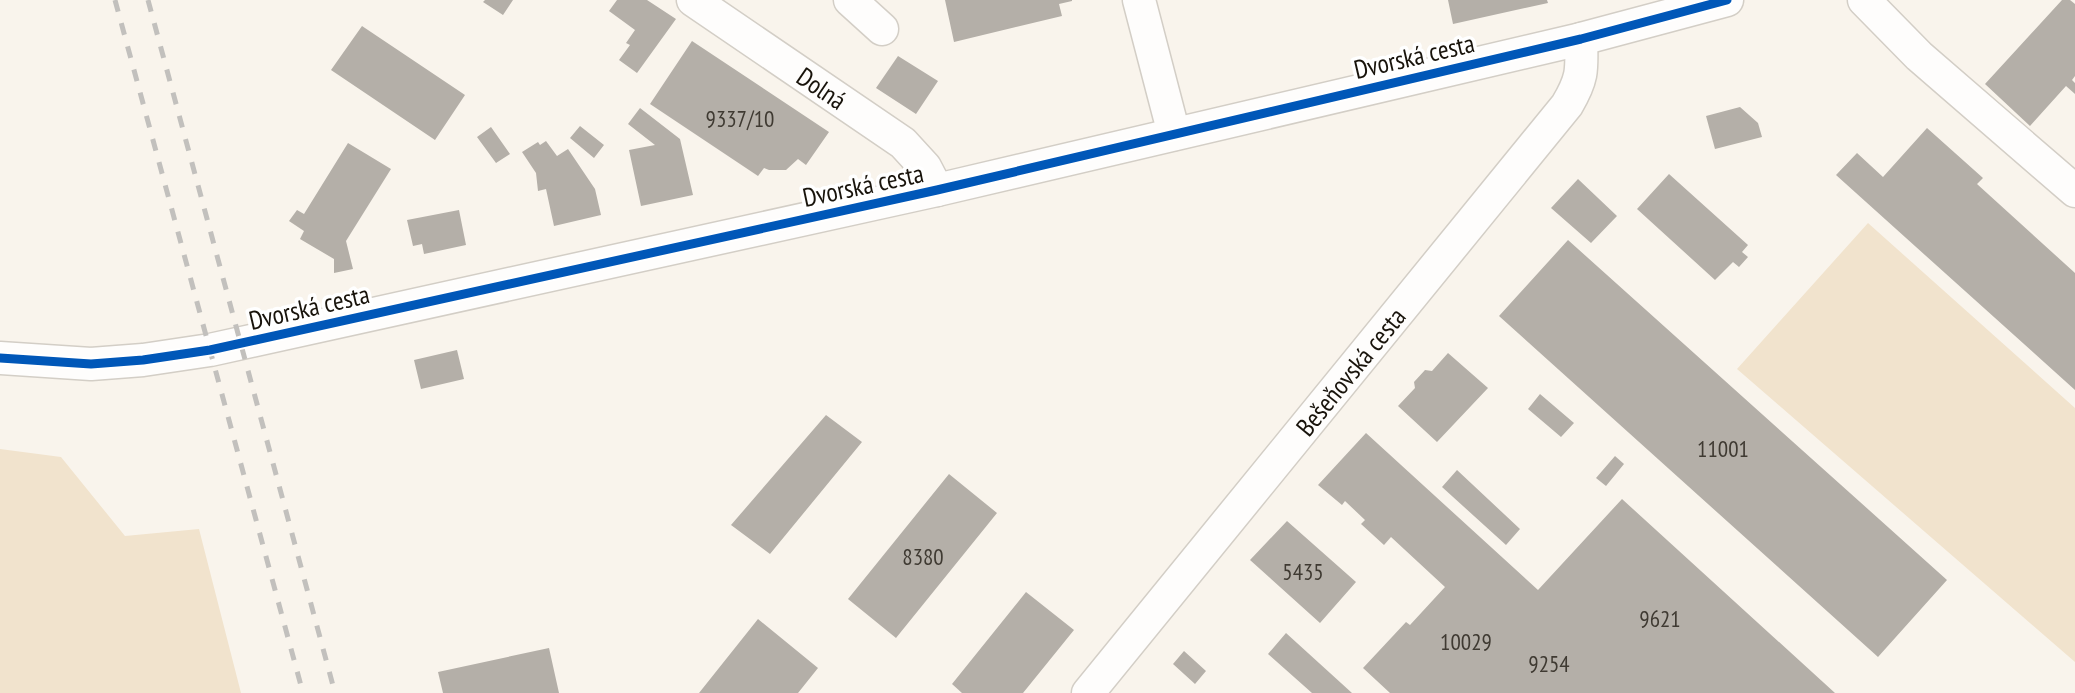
<svg xmlns="http://www.w3.org/2000/svg" width="2075" height="693" viewBox="0 0 2075 693" font-family="'PT Sans Narrow',sans-serif">
	<style>
		.green { fill: #f1e3cd }
		.building { fill: #b4afa8 }
		.lines { fill: none; stroke-linecap: round; stroke-linejoin: round }
		.minor-casing { stroke: #d3cec6; stroke-width: 35 }
		.minor { stroke: #fefdfc; stroke-width: 32 }
		.rail { stroke: #c2c0bd; stroke-width: 5; stroke-dasharray: 12 12; stroke-linecap: butt }
		.cycleway-casing { stroke: #fff; stroke-width: 13 }
		.cycleway { stroke: #0057b8; stroke-width: 9 }
		.labels { text-anchor: middle; dominant-baseline: central; stroke-width: 7; stroke-linejoin: round; paint-order: stroke }
		.number-label { font-size: 23px; fill: #3f3a32 }
		.street-label { font-size: 26px; fill: #18130b; stroke: #fff }
	</style>
	<rect width="100%" height="100%" fill="#f9f4ec"/>
	<path class="green" d="M1868 223 2075 408V662L1737 369Z
		M0 449 61 457 125 536 199 529 241 693H0Z"/>
	<path class="building" d="M485 0H513L503 15 483 2Z
		M617 0H647L676 19 637 73 619 60 630 45 626 43 635 30 609 11Z
		M945 0H1072V1L1059 4 1062 16 954 42Z
		M1448 0H1547L1548 3 1453 24Z
		M2062 0H2070L2075 4V76L2072 80 2075 83V94L2066 86 2030 126 1985 84Z
		M362 26 465 95 435 140 331 70Z
		M692 41 829 132 806 165 798 159 786 170H769L764 168 758 176 650 104Z
		M898 56 938 81 916 114 876 88Z
		M1740 107 1758 123 1762 137 1715 149 1706 116Z
		M640 108 680 139 693 195 641 206 629 150 655 145 628 124Z
		M580 126 604 145 594 158 570 138Z
		M491 127 510 154 496 163 477 137Z
		M1927 128 1983 178 1977 184 2075 273V390L1836 175 1857 153 1883 177Z
		M546 141 557 156 568 149 595 189 601 215 554 226 546 189 538 191 536 173 522 152 538 142 540 145Z
		M348 143 391 169 346 241 353 269 334 273V259L300 239 304 231 289 221 297 210 304 214Z
		M1669 174 1748 245 1742 252 1748 257 1739 267 1733 262 1715 280 1637 209Z
		M1578 179 1617 216 1591 243 1551 208Z
		M459 210 466 245 424 254 422 244 413 246 407 220Z
		M1568 240 1947 580 1878 657 1499 316Z
		M457 350 464 379 421 389 414 360Z
		M1448 353 1488 388 1437 442 1398 406 1415 388 1414 382 1425 370 1432 371Z
		M1540 394 1574 423 1561 437 1528 409Z
		M826 415 862 442 770 554 731 525Z
		M1366 433 1538 590 1622 499 1835 693H1390L1363 668 1406 622 1410 625 1445 587 1391 537 1384 545 1361 524 1365 520 1345 501 1342 505 1318 485Z
		M1615 456 1624 464 1606 486 1596 478Z
		M1457 470 1520 529 1506 545 1442 487Z
		M949 474 997 513 896 638 848 599Z
		M1287 521 1356 582 1320 623 1250 560Z
		M1026 592 1074 630 1023 693H962L952 684Z
		M758 619 818 668 798 693H699Z
		M1286 633 1352 693H1312L1268 654Z
		M549 648 559 693H443L438 672Z
		M1184 651 1206 671 1195 684 1173 664Z"/>
	<g class="lines">
		<g class="minor-casing">
			<g id="minor">
				<path id="s1" d="M693 0 903 143 925 167 937 190"/>
				<path d="M850 0 882 29"/>
				<path d="M1139 0 1174 134"/>
				<path d="M1864 0 1919 56 2075 191"/>
				<path d="M0 358 91 364 143 360 210 350 937 190 1581 39 1727 0"/>
				<path id="s2" d="M1088 693 1567 105C1583 78 1582 70 1581 39"/>
			</g>
		</g>
		<use href="#minor" class="minor"/>
		<path class="rail" d="M115 0 303 693
			M148 0 335 693"/>
		<g class="cycleway-casing">
			<path id="cycleway" d="M0 358 91 364 143 360 210 350 937 190 1581 39 1727 0"/>
		</g>
		<use href="#cycleway" class="cycleway"/>
	</g>
	<g class="labels">
		<g class="number-label">
			<text x="740" y="118">9337/10</text>
			<text x="1723" y="448">11001</text>
			<text x="923" y="556">8380</text>
			<text x="1303" y="571">5435</text>
			<text x="1660" y="618">9621</text>
			<text x="1466" y="641">10029</text>
			<text x="1549" y="663">9254</text>
		</g>
		<g class="street-label">
			<text transform="translate(1414 56) rotate(-13)">Dvorská cesta</text>
			<text stroke="none"><textPath href="#s1" startOffset="156">Dolná</textPath></text>
			<text transform="translate(863 185) rotate(-12)">Dvorská cesta</text>
			<text transform="translate(309 307) rotate(-13)">Dvorská cesta</text>
			<text stroke="none"><textPath href="#s2" startOffset="415">Bešeňovská cesta</textPath></text>
		</g>
	</g>
</svg>
